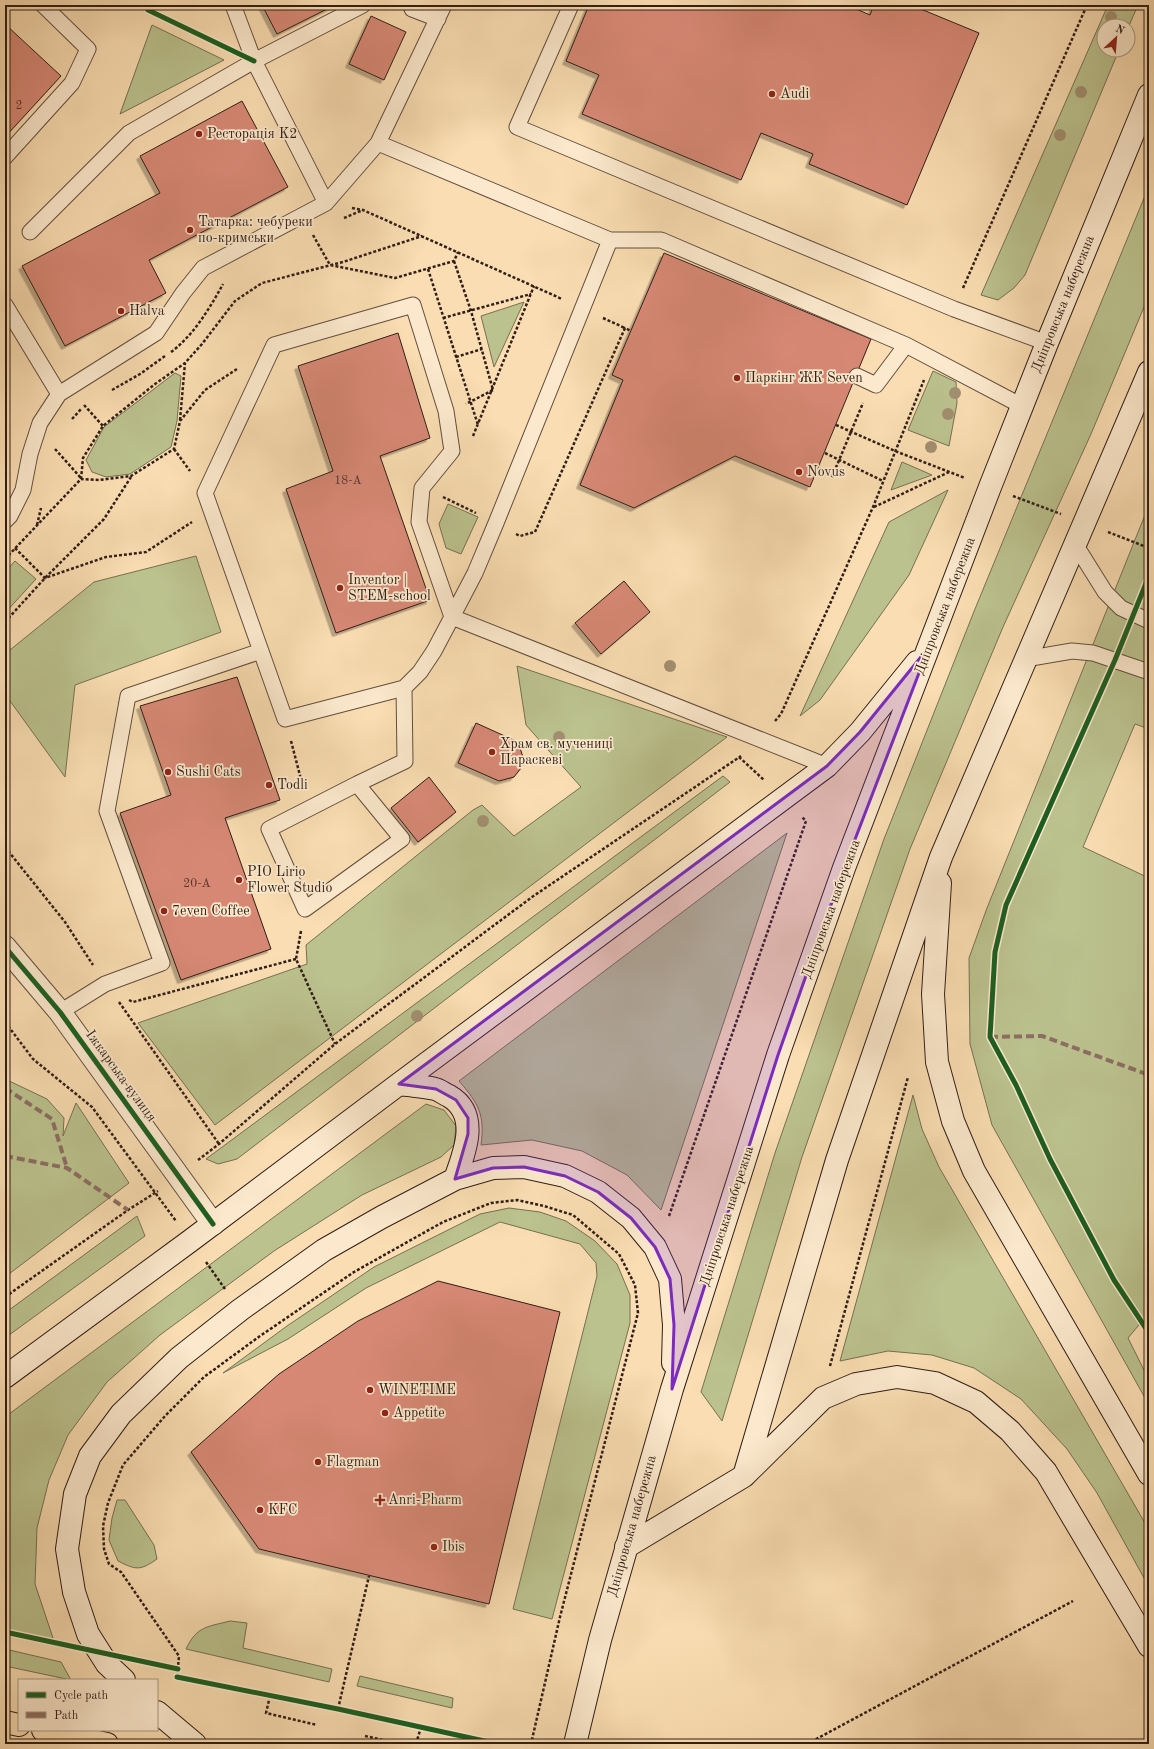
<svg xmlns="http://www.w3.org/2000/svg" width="1154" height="1749" viewBox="0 0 1154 1749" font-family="'Old Standard TT',serif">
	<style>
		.green { fill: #bbc28e; stroke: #767052 }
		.building { fill: #d78874; stroke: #301e17; filter: url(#shadow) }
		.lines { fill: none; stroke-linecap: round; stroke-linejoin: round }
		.lane-casing { stroke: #624e3e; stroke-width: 17 }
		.street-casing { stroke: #624e3e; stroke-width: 24 }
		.secondary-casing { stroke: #301e17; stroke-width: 24 }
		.highway-casing { stroke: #301e17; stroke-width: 24 }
		.path { stroke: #301e17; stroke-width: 2.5; stroke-dasharray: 3 2; stroke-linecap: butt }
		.lane { stroke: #fce9cd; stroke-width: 15 }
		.street { stroke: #fce9cd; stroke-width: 22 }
		.secondary { stroke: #fce9cd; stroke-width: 22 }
		.highway { stroke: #faddb2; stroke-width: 22 }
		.quiet { stroke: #8d6e63; stroke-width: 4; stroke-dasharray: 8 4; stroke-linecap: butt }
		.cycleway-casing { stroke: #fce9cd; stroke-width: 8 }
		.cycleway { stroke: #1b5e20; stroke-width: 5 }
		.tree { fill: #a28f71 }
		.marked { fill: #7b2cbf; fill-opacity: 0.2; stroke: #7b2cbf; stroke-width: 3; stroke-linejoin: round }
		.poi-dot { fill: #8f2418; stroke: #fce9cd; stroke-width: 1.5 }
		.labels { text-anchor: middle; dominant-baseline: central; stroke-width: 3.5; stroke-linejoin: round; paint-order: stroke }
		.number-label { font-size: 12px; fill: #5a382e }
		.poi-label { font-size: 14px; fill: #301e17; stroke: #fce9cd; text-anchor: start }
		.street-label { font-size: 14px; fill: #301e17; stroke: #fce9cd }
	</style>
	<defs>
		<filter id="shadow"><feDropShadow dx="-3.5" dy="3.5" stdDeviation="0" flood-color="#0004"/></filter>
	</defs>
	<rect width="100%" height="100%" fill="#faddb2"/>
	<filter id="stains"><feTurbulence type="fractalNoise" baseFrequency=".005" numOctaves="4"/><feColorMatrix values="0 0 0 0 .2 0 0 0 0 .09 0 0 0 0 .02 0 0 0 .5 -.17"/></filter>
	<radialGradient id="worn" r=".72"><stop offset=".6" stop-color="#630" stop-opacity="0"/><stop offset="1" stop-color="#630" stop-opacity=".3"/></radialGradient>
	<path class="green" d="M1108 5H1138L1128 28V26H1104V50H1119L1025 275 1014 288 998 300 981 295Z
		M152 25 224 60 120 114Z
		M1149 186V295L1091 434 1003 627 910 849 802 1157 722 1421 701 1392 775 1153 884 839 975 609Z
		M524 302 494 367 481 316Z
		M933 371 956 382 957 403 949 446 908 430Z
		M175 373 181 376 177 421 171 447 130 474 106 477 92 472 86 460 104 427Z
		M902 462 932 475 891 490Z
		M948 490 909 575 820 700 800 716 889 522Z
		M448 504 478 517 461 554 446 548 439 524Z
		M1149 505V729L1135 724 1083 847 1149 878V1313L1128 1338 1149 1380V1405L992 1125 970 1044 969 958 987 908Z
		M196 556 221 632 75 685 65 777 5 694V654L94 582Z
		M15 561 36 579 5 613V572Z
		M517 666 727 737 215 1125 138 1023 307 964 306 945 473 810 482 805 514 836 581 787 526 725Z
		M723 776 730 782 237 1159 218 1164 206 1159Z
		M787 833 661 1210 627 1175 582 1151 532 1140 481 1145C485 1115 479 1104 459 1081Z
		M5 1079 47 1099 64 1118 63 1136 76 1103 129 1183 5 1277Z
		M913 1095 922 1129 939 1167 1149 1530V1587L1097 1493 1067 1449 1021 1399 974 1368 932 1355 888 1351 840 1361Z
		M426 1104 444 1110 456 1126 454 1145 441 1157 362 1195 274 1251 160 1335 107 1382 68 1435 49 1480 37 1528 35 1584 54 1641 5 1630V1417Z
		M509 1208 540 1212 566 1221 595 1241 617 1264 630 1295V1323L552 1619 513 1609 597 1276 596 1263 580 1244 500 1222 366 1288 288 1339 223 1373 287 1326 374 1267 480 1214Z
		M137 1216 145 1236 5 1338V1313Z
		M117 1500H125L154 1545 157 1559C140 1571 136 1570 118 1561L109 1540 112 1518Z
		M230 1621 247 1623 243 1648 332 1669 329 1682 186 1649C197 1626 207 1627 230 1621Z
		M5 1649 61 1662 71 1680 5 1666Z
		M360 1676 453 1698 452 1708 357 1686Z"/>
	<path class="building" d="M262 5H335L277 34Z
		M589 5H847L870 15 874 5H911L979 33 907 205 809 164 813 154 761 133 741 180 582 114 599 75 566 61Z
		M371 16 406 32 384 80 349 64Z
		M5 24 61 76 5 137Z
		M242 101 288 187 149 260 166 293 65 346 22 266 160 193 140 156Z
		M664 253 871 339 810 487 735 456 634 508 580 485 623 380 612 375Z
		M398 333 430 438 380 456 430 600 336 633 286 489 333 471 298 366Z
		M624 581 650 612 601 654 575 623Z
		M237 677 280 800 225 818 271 949 181 980 120 813 171 795 140 706Z
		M476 723 518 742 525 763 514 777 499 781 458 763Z
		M429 777 456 812 418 842 391 808Z
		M438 1281 560 1312 489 1604 259 1549 191 1452 279 1374 358 1321Z"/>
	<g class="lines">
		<g class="lane-casing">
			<path id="lane" d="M233 5 254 61 363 5
				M414 5 412 9 438 19
				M444 5 378 143 610 240 496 523 475 573 452 617 827 766
				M571 5 517 127 954 309 1047 343
				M5 157 72 83 88 49 43 5
				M30 232 129 133 254 61 326 203 378 143
				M610 240H661L906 345 1022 406
				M5 305 59 394
				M413 305 446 411 452 451 422 488 419 522 452 617 434 651 420 672 404 688 285 719 205 493 274 345Z
				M857 376 876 385 906 345
				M5 521 10 516 23 490 30 454 40 423 59 394 156 333 183 293 203 268 326 203
				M1075 544 1105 592 1121 608 1149 621
				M1025 659 1072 651 1093 653 1149 672
				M357 784 402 839 305 909 269 829 357 784 405 761 404 688
				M60 1012 105 984 162 963 107 811 128 696 261 651"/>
		</g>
		<g class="street-casing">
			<path id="street" d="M5 947 60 1012 213 1224"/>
		</g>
		<g class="secondary-casing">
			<path id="secondary" d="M940 883 933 994 937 1062 953 1121 974 1171 1149 1474
				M399 1084C411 1086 424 1086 435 1089 440 1090 444 1094 449 1096 480 1114 465 1152 455 1179
				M5 1377 190 1241 399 1084 827 766 860 732 917 662
				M744 1476 837 1160 941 857 1149 372
				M626 1547 744 1476 823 1398 856 1384 897 1377 935 1383 976 1402 1010 1431 1046 1472 1149 1646
				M124 1680 107 1664 88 1634 74 1592 67 1549 75 1494 90 1456 121 1414 179 1358 240 1310 324 1250 382 1217 455 1179 493 1168 524 1167 565 1176 598 1192 631 1218 655 1247 670 1279 674 1325 673 1363
				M157 1712 195 1744
				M575 1744 600 1640 672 1389 778 1055 844 868 990 487 1047 343 1149 95"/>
		</g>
		<g class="highway-casing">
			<path id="highway" d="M5 1722 19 1725
				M43 1730 107 1744"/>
		</g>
		<path class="path" d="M151 5 148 10 225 47
			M352 208 363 210 562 299
			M344 218 363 210
			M313 235 330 265 395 278 454 261 458 252
			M454 261 471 311 493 390 466 404
			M428 269 478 425
			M963 288 1087 5
			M443 318 531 294
			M603 318 625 328
			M171 352C193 336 210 308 223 284
			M456 357 482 349
			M112 390 140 374 165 356
			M84 405 103 426
			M72 419 82 408
			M180 420 185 363
			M836 425 895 451 965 478
			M473 436 534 286
			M55 449 81 478
			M174 449 190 471
			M825 453 883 481
			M832 477 863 403
			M81 479 83 458 103 426 155 384 185 363 202 344 235 301 262 283 343 262 422 236
			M1013 496 1061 514
			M443 497 476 513
			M874 507 949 472
			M37 525 41 508
			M1108 532 1149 548
			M516 534 520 536 535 532 625 328 631 331
			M15 548 45 578 106 557 146 552 192 522
			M5 559 81 479 99 480 131 476 174 449 180 421 205 390 237 369
			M1142 593 1149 576
			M5 622 45 578 104 519 131 477
			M1106 680 1006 905 995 952 990 1037 1016 1085 1050 1159 1114 1280 1149 1333
			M775 721 781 714 873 507 924 380
			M291 741 303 787
			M739 757 764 780
			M5 847 65 922 93 965
			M301 931 296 959 335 1044
			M129 1000 133 1002 296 959
			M119 1002 219 1144
			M5 1022 33 1059 92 1107 176 1221
			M198 1160 219 1144 335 1044 532 897 741 756
			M669 1216 806 821 802 817
			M206 1262 225 1289
			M5 1297 128 1210 158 1191
			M830 1366 908 1077
			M270 1696 266 1713 317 1725
			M338 1709 369 1576
			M365 1736 401 1744
			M416 1744 421 1727
			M498 1744 338 1709 177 1677 179 1656 121 1572 109 1564 104 1549 103 1526 108 1503 123 1465 165 1416 204 1377 260 1336 354 1272 443 1222 491 1203 517 1200 544 1206 573 1215 619 1254 635 1285 638 1313 560 1617 531 1744
			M807 1744 1073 1601"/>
		<use href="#lane" class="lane"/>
		<use href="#street" class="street"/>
		<use href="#secondary" class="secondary"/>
		<use href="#highway" class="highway"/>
		<path class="quiet" d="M990 1037 1042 1036 1149 1075
			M5 1088 52 1119 67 1168
			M5 1156 67 1168 128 1210"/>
		<g class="cycleway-casing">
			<path id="cycleway" d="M151 5 148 10 254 61
				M1149 576 1115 660 1006 905 995 952 990 1037 1016 1085 1050 1159 1114 1280 1149 1333
				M5 947 60 1012 213 1224
				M5 1632 178 1669
				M177 1677 338 1709 498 1744"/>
		</g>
		<use href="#cycleway" class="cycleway"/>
	</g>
	<g class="tree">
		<circle cx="1111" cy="17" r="6"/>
		<circle cx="1081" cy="92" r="6"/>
		<circle cx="1060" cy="135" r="6"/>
		<circle cx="955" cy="393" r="6"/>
		<circle cx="948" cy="414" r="6"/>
		<circle cx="931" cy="447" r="6"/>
		<circle cx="670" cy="666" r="6"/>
		<circle cx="559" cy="737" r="6"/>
		<circle cx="483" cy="821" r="6"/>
		<circle cx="417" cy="1016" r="6"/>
	</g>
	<path class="marked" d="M929 647 844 868 778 1055 672 1389 674 1325 670 1279 655 1247 631 1218 598 1192 565 1176 524 1167 493 1168 455 1179 468 1134V1118L456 1100 436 1089 399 1084 827 766 860 732Z"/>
	<g class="poi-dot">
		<circle cx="772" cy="94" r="4"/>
		<circle cx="199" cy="134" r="4"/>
		<circle cx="190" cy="230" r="4"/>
		<circle cx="121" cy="311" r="4"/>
		<circle cx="737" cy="378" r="4"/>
		<circle cx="799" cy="472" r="4"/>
		<circle cx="340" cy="588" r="4"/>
		<circle cx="492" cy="752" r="4"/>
		<circle cx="168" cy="772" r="4"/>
		<circle cx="269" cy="785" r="4"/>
		<circle cx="239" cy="880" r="4"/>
		<circle cx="164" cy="911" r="4"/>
		<circle cx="370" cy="1390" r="4"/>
		<circle cx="385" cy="1413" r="4"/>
		<circle cx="318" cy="1462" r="4"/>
		<path d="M378 1494h4v4h4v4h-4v4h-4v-4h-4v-4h4z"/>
		<circle cx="260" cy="1510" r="4"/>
		<circle cx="434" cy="1547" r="4"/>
	</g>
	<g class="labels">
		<g class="number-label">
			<text x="19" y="106">2</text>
			<text x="348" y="481">18-А</text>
			<text x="197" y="884">20-А</text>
		</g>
		<g class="poi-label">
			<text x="780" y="94">Audi</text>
			<text x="207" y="134">Ресторація K2</text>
			<text x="198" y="222">Татарка: чебуреки<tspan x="198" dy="16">по-кримськи</tspan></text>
			<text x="129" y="311">Halva</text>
			<text x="745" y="378">Паркінг ЖК Seven</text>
			<text x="807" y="472">Novus</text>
			<text x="348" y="580">Inventor |<tspan x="348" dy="16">STEM-school</tspan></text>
			<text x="500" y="744">Храм св. мучениці<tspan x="500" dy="16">Параскеві</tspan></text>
			<text x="176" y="772">Sushi Cats</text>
			<text x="277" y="785">Todli</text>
			<text x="247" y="872">PIO Lirio<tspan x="247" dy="16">Flower Studio</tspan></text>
			<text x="172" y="911">7even Coffee</text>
			<text x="378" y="1390">WINETIME</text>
			<text x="393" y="1413">Appetite</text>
			<text x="326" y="1462">Flagman</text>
			<text x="388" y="1500">Anri-Pharm</text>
			<text x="268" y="1510">KFC</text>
			<text x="442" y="1547">Ibis</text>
		</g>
		<g class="street-label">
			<text transform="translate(1063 304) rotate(-68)">Дніпровська набережна</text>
			<text transform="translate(945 606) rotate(-69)">Дніпровська набережна</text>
			<text transform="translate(831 909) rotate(-70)">Дніпровська набережна</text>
			<text transform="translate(121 1076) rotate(54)">Іжкарська вулиця</text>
			<text transform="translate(727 1216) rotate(-72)">Дніпровська набережна</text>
			<text transform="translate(632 1526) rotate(-74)">Дніпровська набережна</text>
		</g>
	</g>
	<rect width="1154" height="1749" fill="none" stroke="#faddb2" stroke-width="20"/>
	<rect x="6" y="6" width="1142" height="1737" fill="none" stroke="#301e17" stroke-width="2"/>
	<rect x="10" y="10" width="1134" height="1729" fill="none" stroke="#301e17"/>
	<rect x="18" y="1679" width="140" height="52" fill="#fce9cd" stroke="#aa9884"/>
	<rect x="26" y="1692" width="20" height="6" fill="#1b5e20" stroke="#aa9884"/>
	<text x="54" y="1699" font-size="12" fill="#301e17">Cycle path</text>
	<rect x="26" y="1712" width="20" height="6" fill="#8d6e63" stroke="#aa9884"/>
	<text x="54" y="1719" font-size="12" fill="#301e17">Path</text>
	<g transform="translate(1116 38) rotate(26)"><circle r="19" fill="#fce9cd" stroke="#aa9884"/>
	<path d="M0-3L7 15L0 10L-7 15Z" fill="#8f2418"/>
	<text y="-6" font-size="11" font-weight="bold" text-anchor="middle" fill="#301e17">N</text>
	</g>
	<rect width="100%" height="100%" filter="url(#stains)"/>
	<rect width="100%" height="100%" fill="url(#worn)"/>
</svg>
